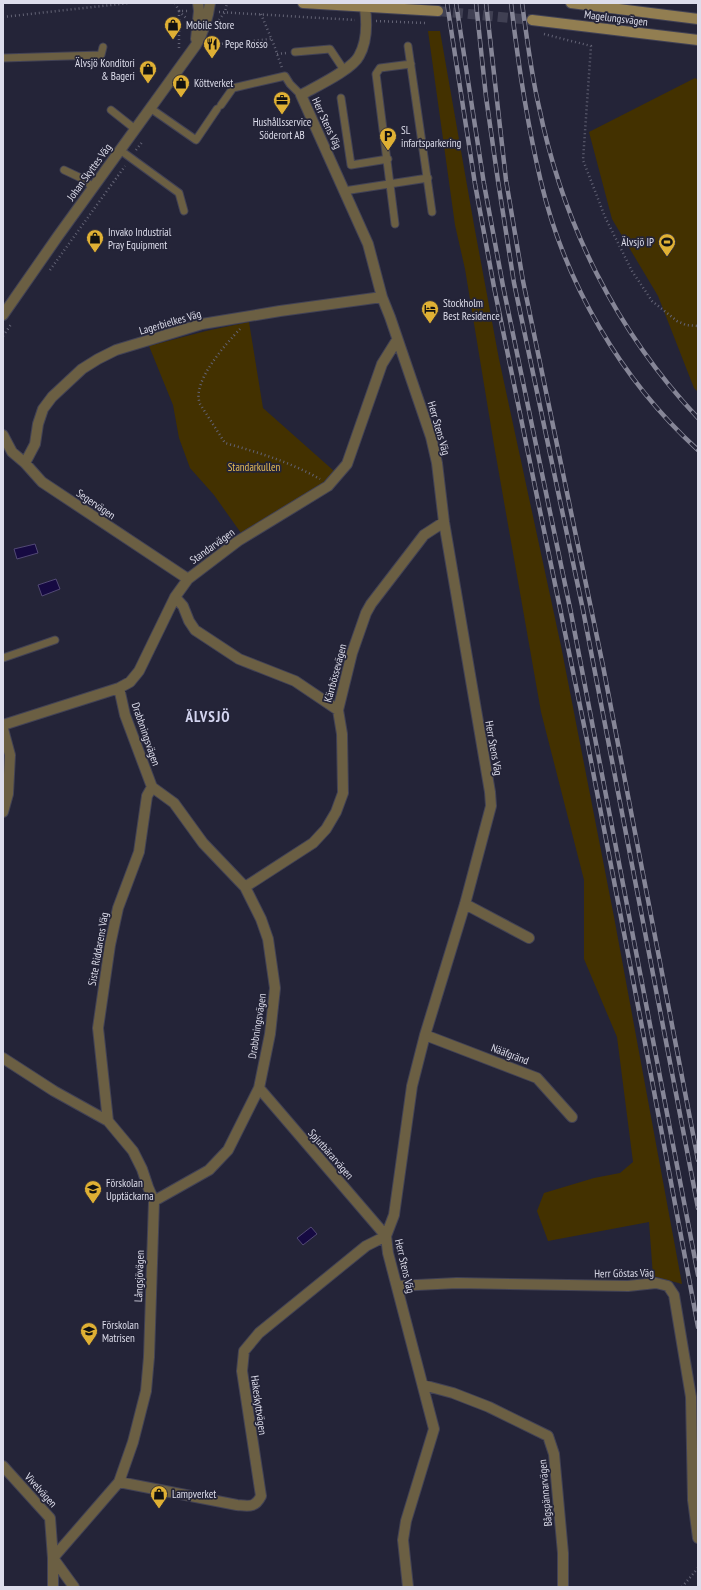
<svg xmlns="http://www.w3.org/2000/svg" width="701" height="1590" viewBox="0 0 701 1590" font-family="'PT Sans Narrow',sans-serif">
	<style>
		.green { fill: #433100 }
		.water { fill: #160a42; stroke: #524975 }
		.lines { fill: none; stroke-linecap: round; stroke-linejoin: round }
		.secondary-tunnel { stroke: #404053; stroke-width: 10; stroke-dasharray: 10 5; stroke-linecap: butt }
		.service-casing { stroke: #424255; stroke-width: 9 }
		.minor-casing { stroke: #424255; stroke-width: 12 }
		.tertiary-casing { stroke: #424255; stroke-width: 12 }
		.secondary-casing { stroke: #424255; stroke-width: 12 }
		.path { stroke: #636375; stroke-width: 2.5; stroke-dasharray: 1 3; stroke-linecap: butt }
		.service { stroke: #6b5f43; stroke-width: 7 }
		.minor { stroke: #6b5f43; stroke-width: 10 }
		.tertiary { stroke: #6b5f43; stroke-width: 10 }
		.secondary { stroke: #927e51; stroke-width: 10 }
		.rail-casing { stroke: #868697; stroke-width: 4.5 }
		.rail { stroke: #242438; stroke-width: 3; stroke-dasharray: 9; stroke-linecap: butt }
		.labels { text-anchor: middle; dominant-baseline: central; stroke-width: 3.5; stroke-linejoin: round; paint-order: stroke }
		.street-label { font-size: 11px; fill: #ddddeb; stroke: #242438 }
		.poi-label { font-size: 11px; fill: #ddddeb; stroke: #242438; text-anchor: start }
		.park-label { font-size: 11px; fill: #e5bb55; stroke: #242438 }
		.district-label { font-size: 15px; font-weight: bold; letter-spacing: 1px; fill: #d3d4ef; stroke: #242438 }
	</style>
	<rect width="100%" height="100%" fill="#242438"/>
	<path class="green" d="M428 31H440L474 225 499 359 561 646 614 917 682 1284 653 1276 649 1222 548 1241 537 1211 544 1193 594 1178 620 1173 633 1162 617 1037 584 959V880L541 712 494 445 465 269 455 225Z
		M695 78 698 80V392L694 388 658 296 612 219 589 132Z
		M249 322 263 408 334 471 321 485 241 533 214 495 190 468 179 438 173 405 149 346 206 331Z"/>
	<path class="water" d="M35 544 38 553 17 559 14 549Z
		M56 579 60 589 42 596 38 585Z
		M311 1227 317 1234 303 1245 297 1238Z"/>
	<g class="lines">
		<path class="secondary-tunnel" d="M438 11 532 20"/>
		<g class="service-casing">
			<path id="service" d="M408 46 432 212
				M295 52 330 49 344 70
				M3 58 101 55 103 47
				M341 98 351 165 388 159
				M221 105 233 88 285 76 290 84 301 95
				M150 108 196 140 217 109
				M111 110 135 129
				M120 150 179 193 184 211
				M64 170 81 178 93 187
				M344 191 428 178
				M395 224 376 74 380 68 411 64
				M3 658 55 640"/>
		</g>
		<g class="minor-casing">
			<path id="minor" d="M365 8C367 23 367 42 359 56 352 70 315 87 301 95L368 244 382 297 390 317 431 437 437 463 444 522 490 792 491 806 465 904 425 1035 412 1086 394 1215 386 1236 388 1253 434 1429 406 1521 403 1540 408 1587
				M196 39 199 11 198 3
				M3 315 58 236 196 45C204 31 208 19 210 3
				M3 435 12 452 25 463 42 482 188 579
				M25 463 35 444 38 424 43 409 52 397 82 369 98 359 116 350 202 324 280 311 382 297
				M175 597 183 606 189 621 195 630 239 659 295 681 338 710
				M119 688 125 715 152 787 174 803 203 843 245 887 261 919 268 939 275 988 270 1034 259 1088 228 1150 209 1170 154 1201
				M3 725 119 688 130 682 139 671 175 597 188 579 238 541 328 486 347 464 382 364 397 340
				M245 887 313 843 326 829 336 812 343 793 342 734 338 710 352 653 366 613 371 604 424 535 444 522
				M465 904 529 938
				M425 1035 537 1078 572 1117
				M3 1058 54 1091 108 1121 133 1151 142 1169 148 1187 154 1201 149 1357 146 1391 133 1442 119 1482 53 1558
				M108 1121 98 1028 110 945 118 908 139 852 147 796 152 787
				M397 1286 457 1283 628 1286 656 1283 668 1286 674 1295 691 1397 693 1500 698 1538
				M423 1385 453 1393 489 1407 548 1436 554 1454 563 1553V1587
				M3 1466 50 1518 53 1558V1587
				M119 1482 237 1505C249 1506 255 1508 261 1496L242 1371 244 1351 259 1333 366 1246 386 1236 259 1088
				M53 1558 74 1587"/>
		</g>
		<g class="tertiary-casing">
			<path id="tertiary" d="M3 729 10 755 8 794 3 812"/>
		</g>
		<g class="secondary-casing">
			<path id="secondary" d="M303 3 438 11
				M571 3 698 19
				M532 20 698 40"/>
		</g>
		<path class="path" d="M175 3 179 11H188
			M179 11 187 19
			M219 12 355 20
			M261 14 274 45 282 68
			M3 17 129 3
			M219 20 225 12 227 3
			M376 21 425 23
			M544 34 591 46 583 160 605 217 632 271 652 301 677 321 686 325 698 326
			M210 45 271 39
			M179 48V11
			M277 54 287 53
			M136 150 143 141
			M3 224H4
			M50 270 125 166
			M240 329C226 344 191 382 200 404L225 443C257 452 290 462 320 479
			M3 336 12 323
			M682 1587 698 1568"/>
		<use href="#service" class="service"/>
		<use href="#minor" class="minor"/>
		<use href="#tertiary" class="tertiary"/>
		<use href="#secondary" class="secondary"/>
		<g class="rail-casing">
			<path id="rail" d="M447 3 475 184 494 287 586 735 642 1027 698 1327
				M456 3 484 184 503 286 571 613 698 1275
				M476 3 486 97 498 181 514 283 583 610 698 1208
				M486 3 506 180 523 281 603 666 698 1160
				M511 3C518 63 527 123 541 182 565 283 621 380 698 450
				M522 3C527 38 531 73 539 107 563 224 616 331 698 418"/>
		</g>
		<use href="#rail" class="rail"/>
	</g>
	<defs>
		<g id="shop-pin" transform="scale(0.9)"><path d="M0 17L-7.5 6A9.5 9.5 0 1 1 7.5 6Z" fill="#dfb034" stroke="#242438"/><path d="M-5-2.5h2.3a2.7 3.5 0 0 1 5.4 0H5L5.5 6h-11ZM-1.5-2.5h3a1.5 2.3 0 0 0-3 0Z" fill="#111"/></g>
		<g id="restaurant-pin" transform="scale(0.9)"><path d="M0 17L-7.5 6A9.5 9.5 0 1 1 7.5 6Z" fill="#dfb034" stroke="#242438"/><path d="M-5-6h1v4h1v-4h1v4h1v-4h1v5L-1.5 .5V6h-2V.5L-5-1ZM5-6V6H3V1.5H1.5Q1.5-4 5-6Z" fill="#111"/></g>
		<g id="office-pin" transform="scale(0.9)"><path d="M0 17L-7.5 6A9.5 9.5 0 1 1 7.5 6Z" fill="#dfb034" stroke="#242438"/><path d="M-6-3h4V-5.5h4V-3h4V5H-6ZM-1-4.5V-3h2v-1.5ZM-6 0V1H6V0Z" fill="#111"/></g>
		<g id="parking-pin" transform="scale(0.9)"><path d="M0 17L-7.5 6A9.5 9.5 0 1 1 7.5 6Z" fill="#dfb034" stroke="#242438"/><path d="M-3.5-5.5H1a3.5 3.5 0 0 1 0 7H-1V5.5H-3.5ZM-1-3.4V-.6H.8a1.4 1.4 0 0 0 0-2.8Z" fill="#111"/></g>
		<g id="stadium-pin" transform="scale(0.9)"><path d="M0 17L-7.5 6A9.5 9.5 0 1 1 7.5 6Z" fill="#dfb034" stroke="#242438"/><path d="M0-5a6.5 5 0 1 0 0 10a6.5 5 0 1 0 0-10ZM-3.5-1.8h7v3.6h-7Z" fill="#111"/></g>
		<g id="hotel-pin" transform="scale(0.9)"><path d="M0 17L-7.5 6A9.5 9.5 0 1 1 7.5 6Z" fill="#dfb034" stroke="#242438"/><path d="M-6-4.5h1.5V1H6V5H4.5V3h-9V5H-6ZM-4 0a1.8 1.8 0 1 1 3.6 0ZM.5 0V-2.5h3Q6-2.5 6 0Z" fill="#111"/></g>
		<g id="school-pin" transform="scale(0.9)"><path d="M0 17L-7.5 6A9.5 9.5 0 1 1 7.5 6Z" fill="#dfb034" stroke="#242438"/><path d="M0-5L7-2L0 1L-7-2ZM-4 1L0 2.5L4 1V4Q0 6-4 4Z" fill="#111"/></g>
	</defs>
	<g fill-rule="evenodd">
		<use href="#shop-pin" x="173" y="25"/>
		<use href="#restaurant-pin" x="212" y="44"/>
		<use href="#shop-pin" x="148" y="69"/>
		<use href="#shop-pin" x="181" y="83"/>
		<use href="#office-pin" x="282" y="100"/>
		<use href="#parking-pin" x="388" y="136"/>
		<use href="#shop-pin" x="95" y="238"/>
		<use href="#stadium-pin" x="667" y="242"/>
		<use href="#hotel-pin" x="430" y="309"/>
		<use href="#school-pin" x="93" y="1189"/>
		<use href="#school-pin" x="89" y="1331"/>
		<use href="#shop-pin" x="159" y="1494"/>
	</g>
	<g class="labels">
		<g class="street-label">
			<text transform="translate(616 18) rotate(7)">Magelungsvägen</text>
			<text transform="translate(327 123) rotate(65)">Herr Stens Väg</text>
			<text transform="translate(89 172) rotate(-54)">Johan Skyttes Väg</text>
			<text transform="translate(170 322) rotate(-16)">Lagerbielkes Väg</text>
			<text transform="translate(439 428) rotate(74)">Herr Stens Väg</text>
			<text transform="translate(96 504) rotate(34)">Segervägen</text>
			<text transform="translate(212 546) rotate(-36)">Standarvägen</text>
			<text transform="translate(335 673) rotate(-75)">Kärrbössevägen</text>
			<text transform="translate(146 734) rotate(71)">Drabbningsvägen</text>
			<text transform="translate(494 748) rotate(80)">Herr Stens Väg</text>
			<text transform="translate(98 949) rotate(-80)">Siste Riddarens Väg</text>
			<text transform="translate(257 1026) rotate(-81)">Drabbningsvägen</text>
			<text transform="translate(510 1054) rotate(21)">Nääfgränd</text>
			<text transform="translate(331 1154) rotate(49)">Spjutbärarvägen</text>
			<text transform="translate(405 1266) rotate(77)">Herr Stens Väg</text>
			<text transform="translate(624 1273) rotate(-1)">Herr Göstas Väg</text>
			<text transform="translate(139 1276) rotate(-88)">Långsjövägen</text>
			<text transform="translate(259 1405) rotate(82)">Hakeskyttvägen</text>
			<text transform="translate(41 1490) rotate(48)">Vivelvägen</text>
			<text transform="translate(545 1493) rotate(-95)">Bågspännarvägen</text>
		</g>
		<g class="poi-label">
			<text x="186" y="25">Mobile Store</text>
			<text x="225" y="44">Pepe Rosso</text>
			<text x="135" y="63" text-anchor="end">Älvsjö Konditori<tspan x="135" dy="13">&amp; Bageri</tspan></text>
			<text x="194" y="83">Köttverket</text>
			<text x="282" y="122" text-anchor="middle">Hushållsservice<tspan x="282" dy="13">Söderort AB</tspan></text>
			<text x="401" y="130">SL<tspan x="401" dy="13">infartsparkering</tspan></text>
			<text x="108" y="232">Invako Industrial<tspan x="108" dy="13">Pray Equipment</tspan></text>
			<text x="654" y="242" text-anchor="end">Älvsjö IP</text>
			<text x="443" y="303">Stockholm<tspan x="443" dy="13">Best Residence</tspan></text>
			<text x="106" y="1183">Förskolan<tspan x="106" dy="13">Upptäckarna</tspan></text>
			<text x="102" y="1325">Förskolan<tspan x="102" dy="13">Matrisen</tspan></text>
			<text x="172" y="1494">Lampverket</text>
		</g>
		<g class="park-label">
			<text x="254" y="467">Standarkullen</text>
		</g>
		<g class="district-label">
			<text x="208" y="716">ÄLVSJÖ</text>
		</g>
	</g>
	<rect width="701" height="1590" fill="none" stroke="#ddddeb" stroke-width="8"/>
</svg>
